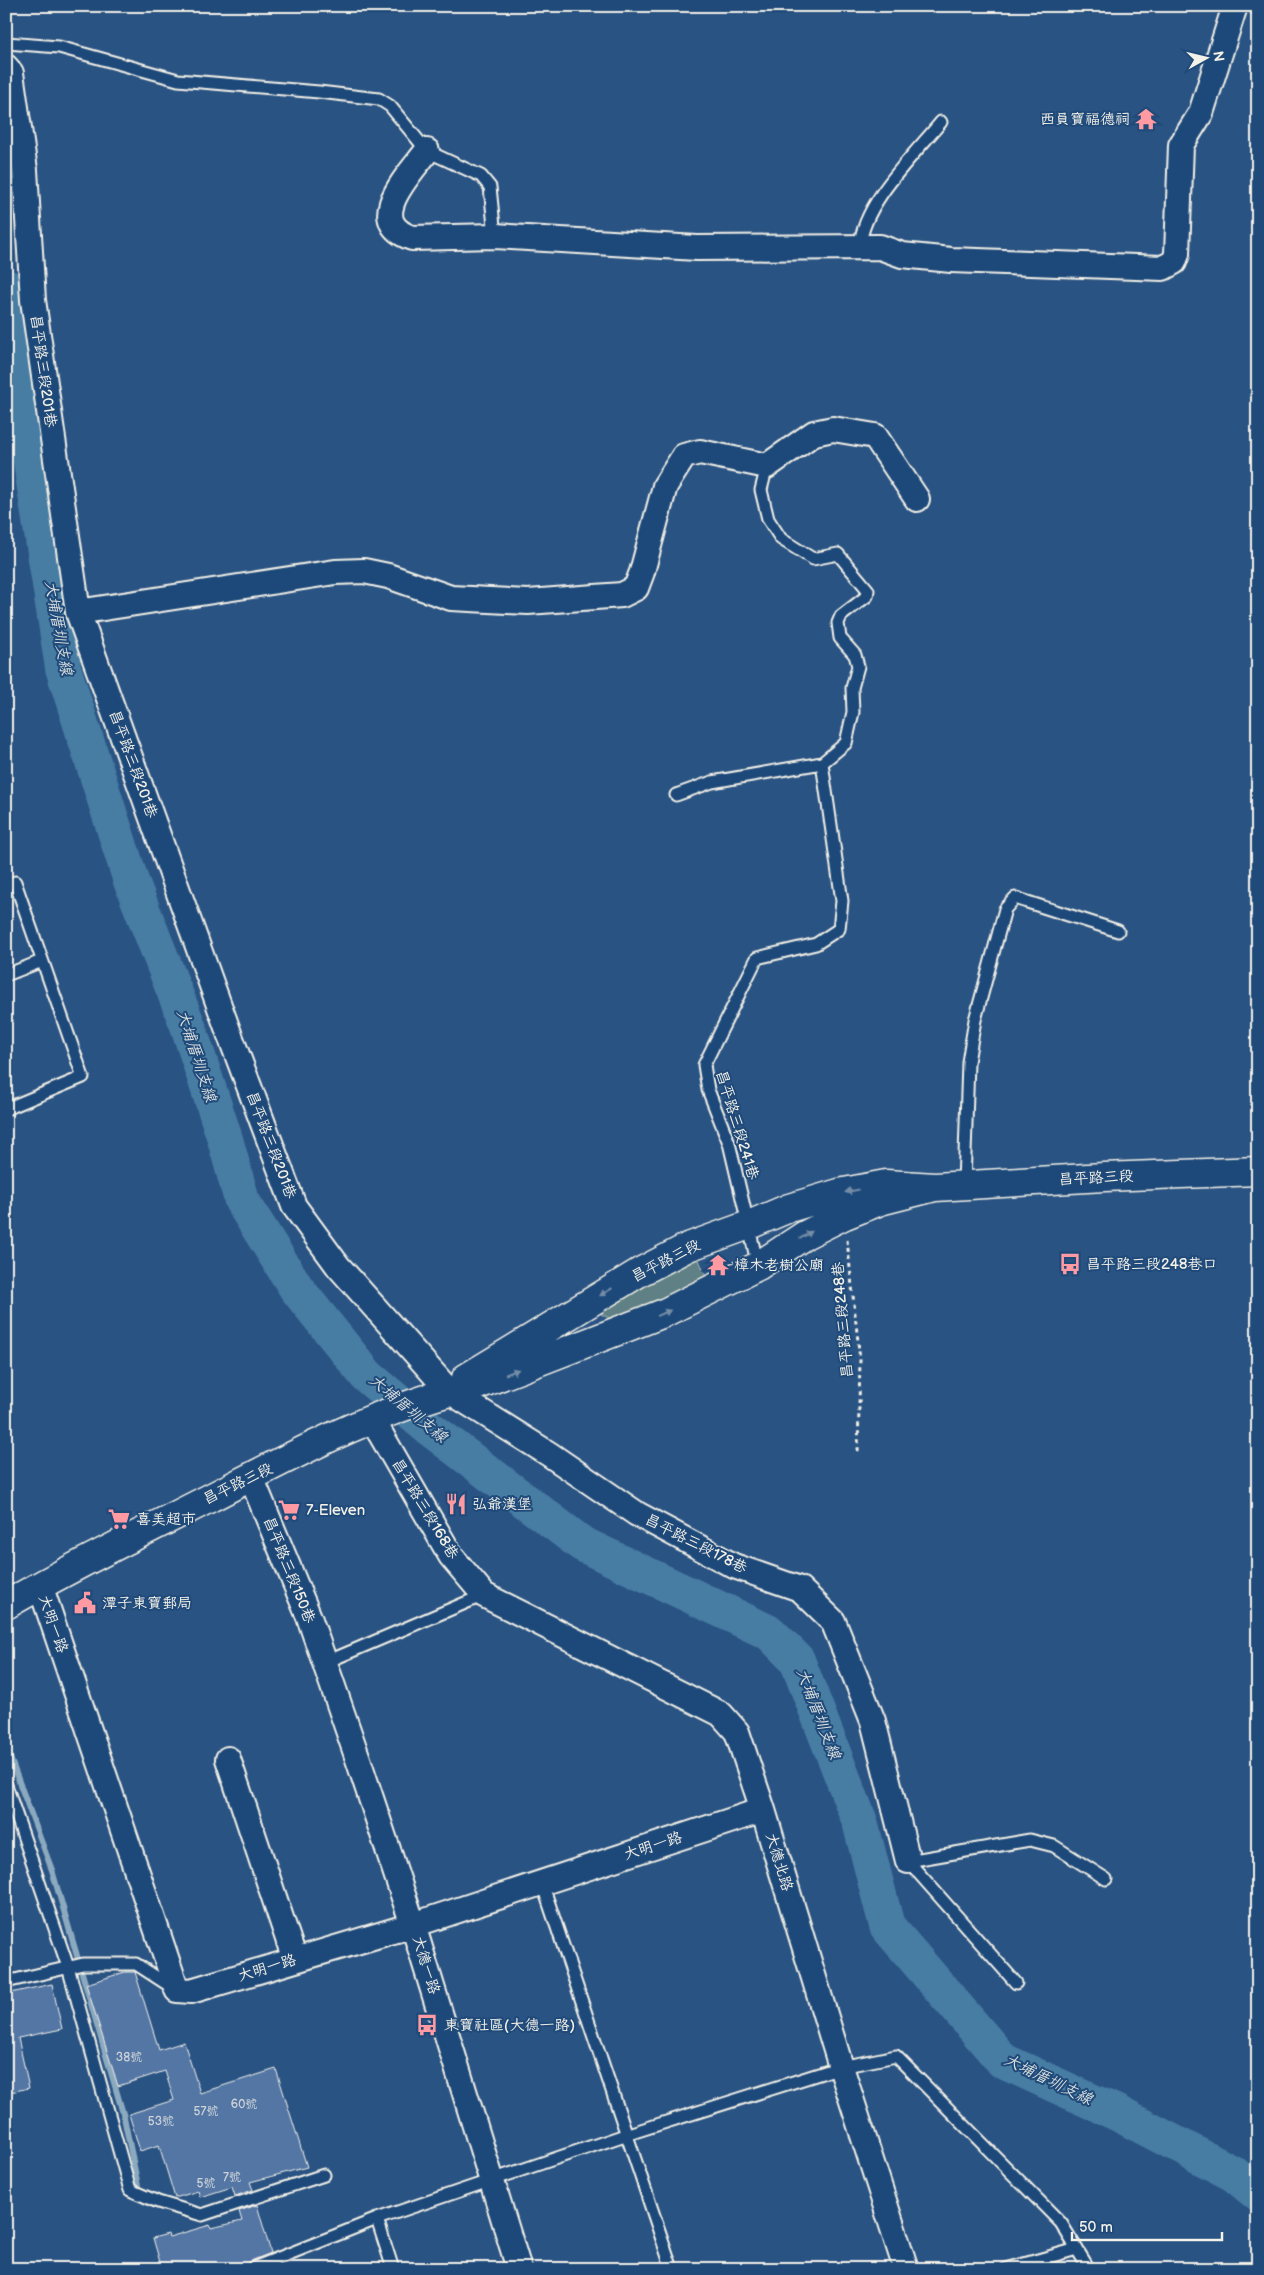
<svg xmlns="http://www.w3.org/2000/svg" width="1264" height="2275" viewBox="0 0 1264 2275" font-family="'Balsamiq Sans','LXGW WenKai TC',sans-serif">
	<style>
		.green { fill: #5f8084; stroke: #aab8b6 }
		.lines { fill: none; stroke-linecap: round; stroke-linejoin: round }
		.stream { stroke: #8caabf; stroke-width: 6 }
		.river { stroke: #467ba3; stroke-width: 36 }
		.building { fill: #5376a5; stroke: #f4f1e8 }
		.service-casing { stroke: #f4f1e8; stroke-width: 15 }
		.minor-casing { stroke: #f4f1e8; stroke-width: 28 }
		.tertiary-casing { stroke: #f4f1e8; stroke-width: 31 }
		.path { stroke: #f4f1e8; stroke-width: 3; stroke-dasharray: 4 4; stroke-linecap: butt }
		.service { stroke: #1f4a7a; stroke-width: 11 }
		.minor { stroke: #1f4a7a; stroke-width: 24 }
		.tertiary { stroke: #1f4a7a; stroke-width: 28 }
		.oneway { fill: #748da6 }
		.labels { text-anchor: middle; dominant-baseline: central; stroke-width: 4; stroke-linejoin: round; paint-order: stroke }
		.number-label { font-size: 12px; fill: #ccd2d7 }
		.poi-label { font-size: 15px; fill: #f4f1e8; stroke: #1f4a7a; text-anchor: start }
		.street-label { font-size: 15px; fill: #f4f1e8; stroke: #1f4a7a }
		.water-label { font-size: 16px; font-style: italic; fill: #dadfde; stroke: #1f4a7a }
	</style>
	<rect width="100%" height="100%" fill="#295383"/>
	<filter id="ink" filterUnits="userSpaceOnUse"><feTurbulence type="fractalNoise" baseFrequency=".02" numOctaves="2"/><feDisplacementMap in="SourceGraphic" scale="10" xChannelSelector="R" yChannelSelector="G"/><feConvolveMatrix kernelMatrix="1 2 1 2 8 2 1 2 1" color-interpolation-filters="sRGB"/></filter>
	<g filter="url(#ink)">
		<path class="green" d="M696 1252 707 1280 633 1312 609 1318 601 1314 605 1305Z"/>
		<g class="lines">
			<path class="stream" d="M6 1747 52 1870 124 2117 138 2186"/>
			<path class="river" d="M6 287 34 482 63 668 131 881 188 1026 225 1139 242 1201 297 1289 367 1376 429 1428 582 1544 770 1633 797 1660 860 1822 887 1926 1003 2061 1117 2113 1234 2174 1258 2194"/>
		</g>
		<path class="building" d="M125 1972H135L159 2050 184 2042 200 2093 276 2069 307 2167 250 2182 253 2190 235 2196 232 2187 200 2197 198 2191 175 2198 159 2145 140 2151 129 2114 174 2100 165 2071 118 2086 86 1984Z
			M52 1984 62 2029 18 2038 29 2088 6 2093V1994Z
			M257 2205 271 2253 248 2262 244 2269H162L153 2238 168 2234 169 2237 210 2225 211 2228 242 2221 239 2211Z"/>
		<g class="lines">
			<g class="service-casing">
				<path id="service" d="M1252 6 1258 10
					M6 43 59 47 178 80 319 92 379 99 390 106 427 151 481 176 490 187 495 236
					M860 246C863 203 914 155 941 122
					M676 795 712 782 822 763 846 743 853 712 852 688 858 666 855 655 840 638 838 623 841 616 867 596 868 590 838 554 813 559 781 539 768 519 761 490 767 466
					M6 975 42 961
					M6 1109 83 1077 15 882
					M964 1185 968 1062 975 1020 1005 909 1015 898 1118 931
					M758 1266 729 1143 708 1090 704 1065 757 958 816 944 839 929 842 901 822 763
					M324 1663 484 1595
					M6 1785 68 1967 130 2190 158 2202 202 2215 324 2175
					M542 1883 672 2269
					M6 1982 83 1964H136L173 1988
					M1016 1983 908 1861 1030 1840 1054 1846 1106 1879
					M377 2219 393 2269
					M251 2269 377 2219 625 2135 841 2067 896 2056 1061 2223 1089 2269
					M1006 2269 1077 2249"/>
			</g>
			<g class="minor-casing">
				<path id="minor" d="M6 67 11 73 25 170 33 300 78 612 229 1033 294 1206 338 1266 449 1391 549 1454 637 1514 734 1566 800 1589 833 1621 873 1721 908 1861
					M427 151C409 175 363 221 412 238L495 236 697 248 880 247 902 255 951 260 1163 268 1174 262 1177 254 1181 145 1201 113 1235 6
					M78 612 335 572 364 571 388 576 451 598 528 602 622 595 636 588 642 572 665 486 684 456 700 452 767 466 814 433 833 429 875 436 917 499
					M372 1419 451 1556 484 1595 721 1714 737 1732 763 1810 841 2067 906 2269
					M251 1477 309 1617 359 1762 413 1925 519 2269
					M40 1585 177 1990 191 1991 413 1925 763 1810
					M228 1759 295 1960"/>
			</g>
			<g class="tertiary-casing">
				<path id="tertiary" d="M466 1378 640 1272 688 1247 749 1225 789 1208 839 1193 886 1184 935 1187 1104 1177 1258 1171
					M6 1605C72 1566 142 1533 210 1498 293 1455 387 1404 478 1385L664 1313 758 1266 805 1235 845 1215 880 1201 935 1187"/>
			</g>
			<path class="path" d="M847 1240 860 1360 858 1453"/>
			<use href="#service" class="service"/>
			<use href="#minor" class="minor"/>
			<use href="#tertiary" class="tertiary"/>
		</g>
		<defs><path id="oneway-solid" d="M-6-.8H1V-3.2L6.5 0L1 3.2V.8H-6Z" transform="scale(1.25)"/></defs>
		<g class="oneway">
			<use href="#oneway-solid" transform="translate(852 1191) rotate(169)"/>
			<use href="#oneway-solid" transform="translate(806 1235) rotate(-31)"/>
			<use href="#oneway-solid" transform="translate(606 1292) rotate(149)"/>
			<use href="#oneway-solid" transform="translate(664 1313) rotate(-24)"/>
			<use href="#oneway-solid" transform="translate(512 1372) rotate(-21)"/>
		</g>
	</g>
	<defs>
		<g id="temple-bare" transform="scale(1.725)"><path d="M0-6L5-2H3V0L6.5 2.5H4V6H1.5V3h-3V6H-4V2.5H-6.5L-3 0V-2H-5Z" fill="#ff9aa2" stroke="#1f4a7a" stroke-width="2.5" paint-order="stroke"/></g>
		<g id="bus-bare" transform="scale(1.725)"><path d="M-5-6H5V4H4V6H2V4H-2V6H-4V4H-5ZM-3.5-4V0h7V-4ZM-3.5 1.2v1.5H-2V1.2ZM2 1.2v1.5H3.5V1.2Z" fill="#ff9aa2" stroke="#1f4a7a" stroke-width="2.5" paint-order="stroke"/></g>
		<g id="restaurant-bare" transform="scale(1.725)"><path d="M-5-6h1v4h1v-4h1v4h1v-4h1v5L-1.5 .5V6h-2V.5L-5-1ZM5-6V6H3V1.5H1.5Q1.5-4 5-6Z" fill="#ff9aa2" stroke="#1f4a7a" stroke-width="2.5" paint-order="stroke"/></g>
		<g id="supermarket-bare" transform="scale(1.725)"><path d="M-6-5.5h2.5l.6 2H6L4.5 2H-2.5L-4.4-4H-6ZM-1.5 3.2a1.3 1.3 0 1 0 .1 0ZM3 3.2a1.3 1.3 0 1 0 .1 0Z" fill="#ff9aa2" stroke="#1f4a7a" stroke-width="2.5" paint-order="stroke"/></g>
		<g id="civic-bare" transform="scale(1.725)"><path d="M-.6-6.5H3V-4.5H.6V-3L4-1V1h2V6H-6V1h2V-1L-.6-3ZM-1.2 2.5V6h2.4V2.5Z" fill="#ff9aa2" stroke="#1f4a7a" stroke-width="2.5" paint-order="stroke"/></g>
	</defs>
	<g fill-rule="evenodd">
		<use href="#temple-bare" x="1146" y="119"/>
		<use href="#bus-bare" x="1070" y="1264"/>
		<use href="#temple-bare" x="718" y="1265"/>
		<use href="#restaurant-bare" x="456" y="1504"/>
		<use href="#supermarket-bare" x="289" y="1510"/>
		<use href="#supermarket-bare" x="119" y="1519"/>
		<use href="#civic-bare" x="85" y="1603"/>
		<use href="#bus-bare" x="427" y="2025"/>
	</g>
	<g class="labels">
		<g class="number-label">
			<text x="129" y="2057">38號</text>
			<text x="244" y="2104">60號</text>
			<text x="206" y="2111">57號</text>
			<text x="161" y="2121">53號</text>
			<text x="232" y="2177">7號</text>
			<text x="206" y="2183">5號</text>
		</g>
		<g class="poi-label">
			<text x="1130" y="119" text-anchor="end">西員寶福德祠</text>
			<text x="1086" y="1264">昌平路三段248巷口</text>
			<text x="734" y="1265">樟木老樹公廟</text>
			<text x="472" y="1504">弘爺漢堡</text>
			<text x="306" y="1510">7-Eleven</text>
			<text x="136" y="1519">喜美超市</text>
			<text x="102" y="1603">潭子東寶郵局</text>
			<text x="444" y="2025">東寶社區(大德一路)</text>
		</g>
		<g class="street-label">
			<text transform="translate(43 371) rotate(82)">昌平路三段201巷</text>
			<text transform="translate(133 764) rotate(70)">昌平路三段201巷</text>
			<text transform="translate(737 1125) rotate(73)">昌平路三段241巷</text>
			<text transform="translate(271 1145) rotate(69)">昌平路三段201巷</text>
			<text transform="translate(1096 1178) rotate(-3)">昌平路三段</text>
			<text transform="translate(666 1261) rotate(-27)">昌平路三段</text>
			<text transform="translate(843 1320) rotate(-95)">昌平路三段248巷</text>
			<text transform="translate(238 1484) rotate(-26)">昌平路三段</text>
			<text transform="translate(425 1509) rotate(59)">昌平路三段168巷</text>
			<text transform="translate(696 1544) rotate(27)">昌平路三段178巷</text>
			<text transform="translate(289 1570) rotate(68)">昌平路三段150巷</text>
			<text transform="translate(53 1624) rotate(71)">大明一路</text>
			<text transform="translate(653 1846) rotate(-18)">大明一路</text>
			<text transform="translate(779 1862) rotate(73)">大德北路</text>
			<text transform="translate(426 1965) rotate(73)">大德一路</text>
			<text transform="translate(267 1968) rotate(-17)">大明一路</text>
		</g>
		<g class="water-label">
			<text transform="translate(58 628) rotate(80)">大埔厝圳支線</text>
			<text transform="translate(196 1056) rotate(72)">大埔厝圳支線</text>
			<text transform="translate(408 1409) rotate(40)">大埔厝圳支線</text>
			<text transform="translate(818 1714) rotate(69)">大埔厝圳支線</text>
			<text transform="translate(1048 2080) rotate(26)">大埔厝圳支線</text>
		</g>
	</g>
	<rect width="1264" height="2275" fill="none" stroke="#1f4a7a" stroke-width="25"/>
	<rect x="12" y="12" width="1239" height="2250" fill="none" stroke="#f4f1e8" stroke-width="2" filter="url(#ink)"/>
	<g transform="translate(1206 58) rotate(82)" stroke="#1f4a7a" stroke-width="4" paint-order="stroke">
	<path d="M0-4L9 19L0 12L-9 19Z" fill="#f4f1e8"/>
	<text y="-8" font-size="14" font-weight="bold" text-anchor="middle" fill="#f4f1e8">N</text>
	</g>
	<path d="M1072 2232v8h150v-8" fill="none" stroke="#f4f1e8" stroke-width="2.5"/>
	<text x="1079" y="2232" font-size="15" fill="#f4f1e8" stroke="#1f4a7a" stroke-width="4" paint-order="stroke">50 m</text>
</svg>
